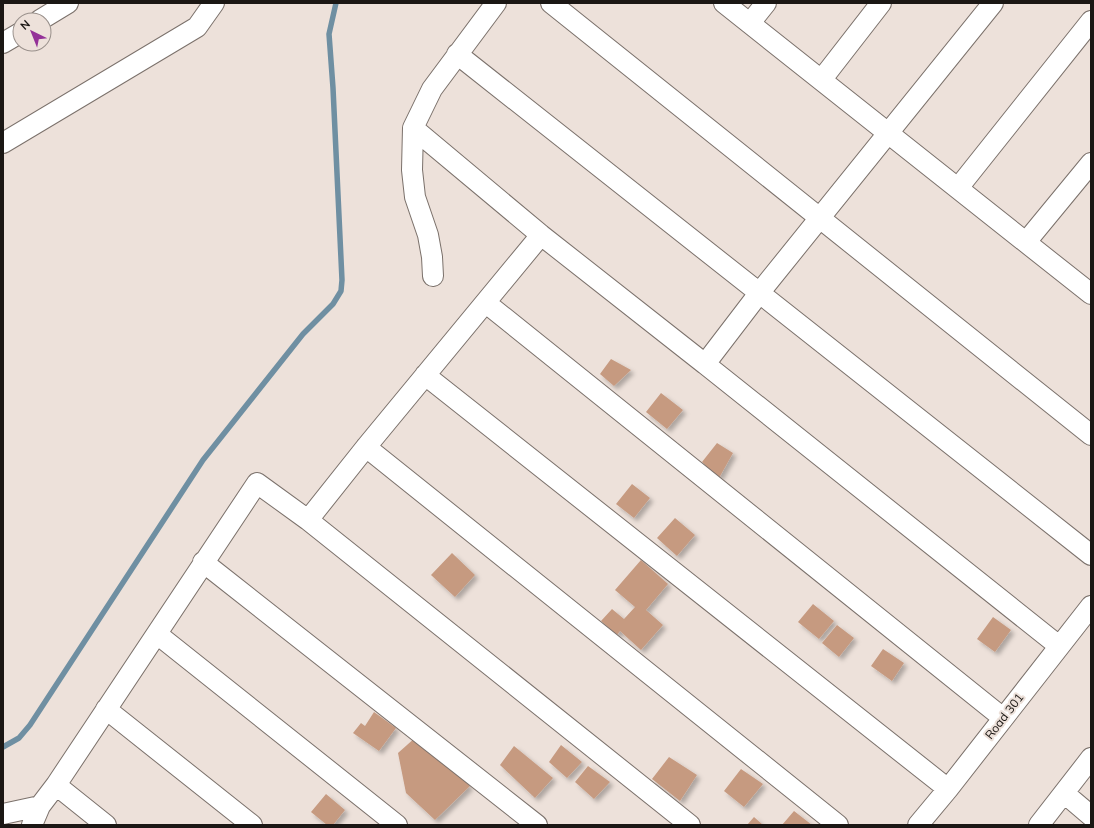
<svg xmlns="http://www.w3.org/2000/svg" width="1094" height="828" viewBox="0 0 1094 828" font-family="Mulish,sans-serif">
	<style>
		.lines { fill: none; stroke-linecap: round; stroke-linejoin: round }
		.stream { stroke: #6f8fa2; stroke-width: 5.5 }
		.building { fill: #c69a80; filter: url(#shadow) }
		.minor-casing { stroke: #7b716b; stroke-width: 22 }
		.minor { stroke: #fff; stroke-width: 20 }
		.labels { text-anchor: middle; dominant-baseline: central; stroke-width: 4; stroke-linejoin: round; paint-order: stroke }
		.street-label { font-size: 12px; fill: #1b1714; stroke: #ede1da }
	</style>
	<defs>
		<filter id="shadow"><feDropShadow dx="3.5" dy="3.5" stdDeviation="2" flood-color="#0004"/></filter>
	</defs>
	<rect width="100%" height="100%" fill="#ede1da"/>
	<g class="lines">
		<path class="stream" d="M3 747 19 738 30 725 203 460 303 334 333 304 341 291 342 280 333 88 329 34 336 3"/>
	</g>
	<path class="building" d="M611 359 631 370 614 386 600 374Z
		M661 393 683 410 667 429 646 412Z
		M717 443 733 453 719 478 702 462Z
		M632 484 650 498 634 518 616 504Z
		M675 518 695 535 677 556 657 538Z
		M452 553 475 575 455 597 431 575Z
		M641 560 668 584 646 610 663 625 641 650 620 631 617 635 601 621 612 609 624 619 635 607 615 590Z
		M813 604 834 621 819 639 798 622Z
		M993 617 1011 630 995 652 977 639Z
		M837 625 854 638 839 657 822 643Z
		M883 649 904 663 892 681 871 666Z
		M374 712 396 728 379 751 353 733 361 723 365 726Z
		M416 737 470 786 435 820 406 793 398 753Z
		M561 745 582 762 567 778 549 762Z
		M514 746 553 778 535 798 500 765Z
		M669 757 697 775 680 801 652 779Z
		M588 766 610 782 594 799 575 782Z
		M741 769 763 784 744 807 724 791Z
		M326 794 345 810 333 825H327L311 812Z
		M794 811 812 825H782Z
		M754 817 763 825H747Z"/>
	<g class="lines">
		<g class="minor-casing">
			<path id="minor" d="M551 3 1091 435
				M724 3 1091 294
				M40 20 68 3
				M750 23 766 3
				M3 43 20 33
				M457 54 1091 555
				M822 79 881 3
				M413 128 541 235 705 364 760 292 993 3
				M3 143 197 27 214 3
				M958 188 1091 21
				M1026 242 1091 163
				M433 276 432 257 428 235 415 197 412 170 413 128 432 89 496 3
				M486 303 1003 718
				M705 364 1059 646
				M425 375 948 789
				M366 447 838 825
				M308 520 366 447 541 235
				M203 562 537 825
				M157 634 397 825
				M106 709 252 825
				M56 785 106 825
				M1064 793 1091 816
				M3 814 40 806
				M32 825 40 806 56 785 257 483 308 520 690 825
				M918 825 948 789 1091 606
				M1039 825 1091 758"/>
		</g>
		<use href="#minor" class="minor"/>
	</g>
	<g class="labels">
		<g class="street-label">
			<text transform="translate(1004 716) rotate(-52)">Road 301</text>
		</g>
	</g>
	<rect width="1094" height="828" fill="none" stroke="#1b1714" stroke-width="8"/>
	<g transform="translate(32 32) rotate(317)"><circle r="19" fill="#ede1da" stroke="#99908b"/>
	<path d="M0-3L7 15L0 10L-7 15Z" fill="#943198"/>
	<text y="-6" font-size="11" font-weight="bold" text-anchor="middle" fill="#1b1714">N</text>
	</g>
</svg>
